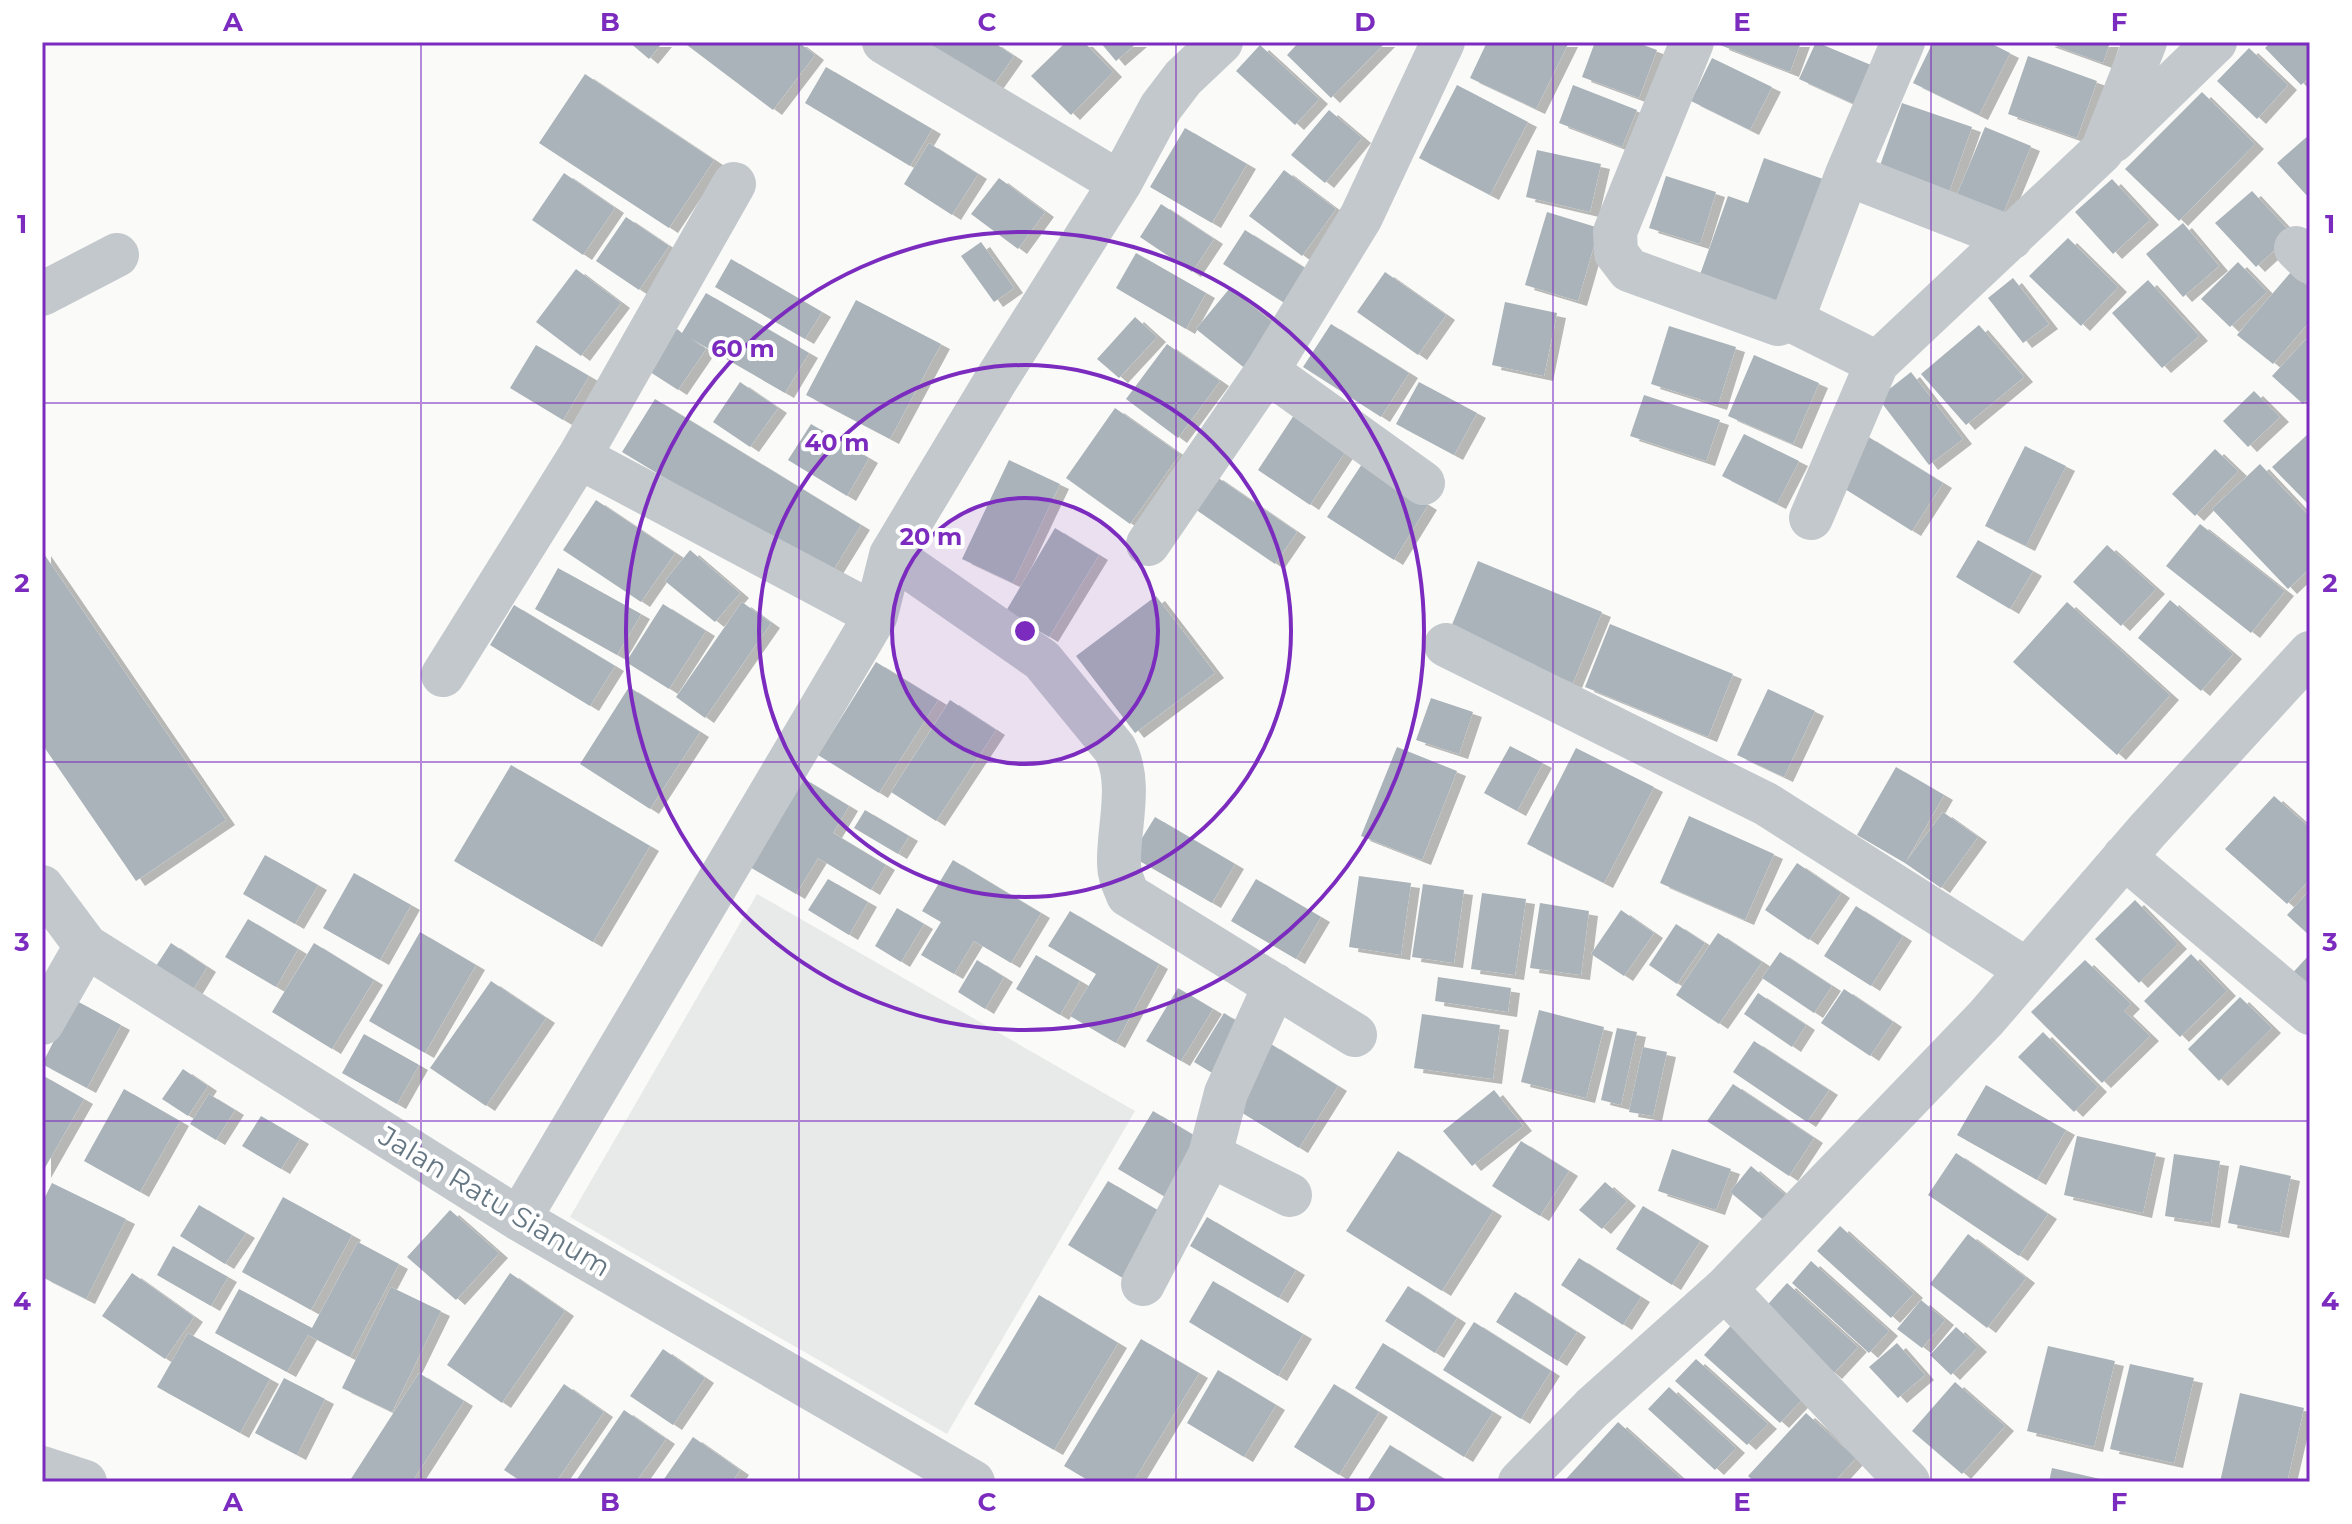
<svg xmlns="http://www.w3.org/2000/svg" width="2352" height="1524" viewBox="0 0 2352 1524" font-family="Montserrat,sans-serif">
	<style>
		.built { fill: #e8e9e9 }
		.building { fill: #aab3b9; filter: url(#shadow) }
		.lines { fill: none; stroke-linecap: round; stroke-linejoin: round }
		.minor { stroke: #c3c8cc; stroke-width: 44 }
		.grid { fill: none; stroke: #7b2cbf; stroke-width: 2; stroke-opacity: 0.55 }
		.ring { fill: none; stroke: #7b2cbf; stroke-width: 4 }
		.labels { text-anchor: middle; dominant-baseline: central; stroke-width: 8; stroke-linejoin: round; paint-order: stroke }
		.street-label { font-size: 28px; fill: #657683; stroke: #fff }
		.centre { fill: #7b2cbf; stroke: #fff; stroke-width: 4 }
		.ring-label { font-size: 24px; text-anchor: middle; font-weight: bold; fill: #7b2cbf; stroke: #fff; stroke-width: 8; stroke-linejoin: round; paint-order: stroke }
		.neatline { fill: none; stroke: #7b2cbf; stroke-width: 3 }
		.grid-label { font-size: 26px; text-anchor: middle; font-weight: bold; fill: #7b2cbf }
	</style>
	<defs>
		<filter id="shadow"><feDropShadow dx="9" dy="5" stdDeviation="0" flood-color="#0004"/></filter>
	</defs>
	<rect width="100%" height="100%" fill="#fafaf8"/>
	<path class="built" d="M757 894 1135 1111 947 1434 570 1217Z"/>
	<path class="building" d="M629 42H663L649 59Z
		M683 42H798L815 55 773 110Z
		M926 42H993L1014 56 992 87Z
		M1066 42H1084L1113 72 1071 115 1031 76Z
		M1100 42H1138L1116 61Z
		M1299 42H1386L1331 98 1287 55Z
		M1487 42H1569L1536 109 1470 78Z
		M1595 42H1635L1657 50 1639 98 1582 77Z
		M1721 42H1801L1790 72 1720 45Z
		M1816 42 1871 65 1854 104 1799 79Z
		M1933 42H1988L2010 53 1979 115 1913 83Z
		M2045 42H2110L2103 63Z
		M2271 42H2310V77L2301 85 2265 48Z
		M1260 45 1319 99 1295 125 1236 71Z
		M2249 48 2288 85 2257 119 2217 81Z
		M2028 56 2097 81 2077 138 2008 114Z
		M1712 58 1772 87 1750 130 1691 101Z
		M826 67 932 129 910 166 805 103Z
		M585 74 714 160 669 228 539 143Z
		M1457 85 1528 122 1490 195 1419 158Z
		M1573 85 1637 110 1622 147 1559 123Z
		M2202 92 2255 144 2179 221 2125 169Z
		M1902 103 1972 127 1947 198 1877 174Z
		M1329 110 1362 138 1325 183 1291 155Z
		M1985 127 2031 146 2002 216 1956 197Z
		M1185 128 1247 164 1212 223 1150 187Z
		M2310 134V199L2277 163Z
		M929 143 978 174 952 215 904 184Z
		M1537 150 1601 164 1590 212 1526 197Z
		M1764 158 1823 179 1773 310 1697 283 1728 196 1748 203Z
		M1284 170 1336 209 1302 256 1249 216Z
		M564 173 615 208 583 255 532 220Z
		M1666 176 1716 192 1700 244 1649 228Z
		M999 178 1045 212 1018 249 971 214Z
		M2112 179 2150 220 2113 254 2075 212Z
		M2252 191 2292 234 2256 267 2215 223Z
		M1161 204 1214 239 1192 272 1140 237Z
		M1547 212 1599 228 1578 301 1525 285Z
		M626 217 669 246 639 290 596 261Z
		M2183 223 2219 266 2183 297 2146 254Z
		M1245 230 1308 270 1286 304 1223 264Z
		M2068 238 2118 287 2081 326 2029 276Z
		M981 242 1014 288 994 302 961 256Z
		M1136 253 1206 293 1186 329 1116 288Z
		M731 259 822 312 805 339 715 287Z
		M2238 262 2267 292 2230 327 2201 299Z
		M576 269 621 303 581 356 536 322Z
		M1385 272 1446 315 1418 355 1357 312Z
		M2291 272 2310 288V321L2273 364 2237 335Z
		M2013 278 2049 324 2023 343 1988 298Z
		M2148 280 2199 336 2162 368 2112 313Z
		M1230 288 1281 329 1247 370 1196 329Z
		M706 293 809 353 785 393 690 338 706 349 678 390 647 370 676 328 682 333Z
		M856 300 941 344 890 439 806 395Z
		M1505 302 1557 313 1544 376 1492 365Z
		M1135 317 1157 337 1119 378 1097 359Z
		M1331 324 1409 373 1381 417 1303 367Z
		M1979 325 2024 377 1966 425 1921 374Z
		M1669 326 1736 347 1718 405 1651 384Z
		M2310 335V396L2303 404 2272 376Z
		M1167 344 1220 381 1178 438 1126 399Z
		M536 345 589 376 563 420 510 388Z
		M1754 355 1819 383 1793 444 1728 416Z
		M1911 372 1963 439 1929 465 1878 398Z
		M740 382 778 408 750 447 713 422Z
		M1419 382 1477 413 1454 455 1396 424Z
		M2254 391 2280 417 2248 447 2223 421Z
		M1644 395 1720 420 1706 461 1630 436Z
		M655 399 861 525 829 577 622 452Z
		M1115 408 1180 454 1130 524 1066 478Z
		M1298 409 1351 443 1310 505 1258 470Z
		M811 424 869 458 847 496 788 460Z
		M1744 434 1799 461 1777 504 1722 476Z
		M2307 435 2310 438V506L2272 467Z
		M1867 436 1943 483 1912 531 1837 484Z
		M2025 446 2066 466 2026 546 1985 526Z
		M2215 449 2238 471 2195 516 2172 494Z
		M1009 460 1060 484 1013 583 962 559Z
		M1362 464 1428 505 1394 560 1327 517Z
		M2260 464 2310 517V568L2288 589 2212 509Z
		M1214 475 1297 532 1275 564 1192 507Z
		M596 500 675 553 641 602 563 550Z
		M2200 524 2285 591 2251 633 2166 566Z
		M1055 528 1099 555 1049 637 1006 611Z
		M1978 540 2033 571 2010 609 1956 577Z
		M2107 545 2156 589 2121 626 2073 582Z
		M690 550 740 593 715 622 665 581Z
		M42 551 226 820 136 881 42 744Z
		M1478 561 1602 612 1573 683 1449 632Z
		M558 568 641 614 617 655 535 609Z
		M1156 596 1215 673 1135 733 1076 656Z
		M2170 600 2233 654 2201 691 2138 638Z
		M742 602 771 623 705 718 676 697Z
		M2067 602 2170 695 2117 755 2013 662Z
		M663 604 706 631 669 689 626 662Z
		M514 605 615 666 590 706 490 645Z
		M1610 624 1733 674 1708 737 1585 687Z
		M876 662 938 700 879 793 818 755Z
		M629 687 700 732 650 809 580 764Z
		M1768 689 1815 711 1784 777 1737 755Z
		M1431 698 1473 712 1459 754 1416 740Z
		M950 700 996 730 936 821 891 792Z
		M1510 746 1543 763 1517 811 1484 793Z
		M1397 747 1457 771 1422 860 1361 836Z
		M1576 748 1654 787 1604 883 1527 844Z
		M511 765 650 846 593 942 454 861Z
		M1896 767 1944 795 1905 863 1943 812 1978 837 1941 888 1905 863 1857 835Z
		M801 777 849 806 833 833 886 865 871 890 818 858 796 894 748 866Z
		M2274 796 2310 828V879L2287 904 2225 849Z
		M865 810 909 836 898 854 854 828Z
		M1689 816 1774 854 1745 920 1660 883Z
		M1155 817 1235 864 1212 903 1131 856Z
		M265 855 318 885 295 924 243 894Z
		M953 860 1041 913 1011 963 974 941 954 974 921 955 941 922 922 911Z
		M1797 863 1841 893 1809 940 1765 910Z
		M354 873 411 905 380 960 323 928Z
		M1359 876 1411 883 1401 955 1349 947Z
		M828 879 868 902 849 935 808 910Z
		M1256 879 1321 917 1296 959 1231 921Z
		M1423 884 1464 890 1454 963 1412 957Z
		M2310 890V936L2287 915Z
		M1482 893 1526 899 1515 975 1471 969Z
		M2135 900 2178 944 2139 983 2095 939Z
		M1540 903 1589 911 1581 975 1530 968Z
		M1856 906 1903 936 1871 986 1824 956Z
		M897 908 924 924 901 962 875 946Z
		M1621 910 1654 933 1624 976 1591 954Z
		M1070 911 1159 964 1116 1043 1070 1016 1096 974 1048 946Z
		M248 919 298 949 276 987 225 957Z
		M1676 924 1705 943 1677 984 1649 965Z
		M420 932 476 965 425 1053 369 1021Z
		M1718 933 1762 962 1719 1024 1676 995Z
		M171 943 207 967 193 990 156 966Z
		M314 943 374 980 332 1049 272 1012Z
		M1780 952 1832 986 1814 1013 1762 978Z
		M2191 954 2227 991 2180 1037 2144 1001Z
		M2310 954V1000L2287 979Z
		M1036 955 1080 981 1060 1015 1016 989Z
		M977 960 1004 977 985 1009 958 992Z
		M2085 960 2131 1004 2124 1011 2150 1036 2102 1083 2031 1012Z
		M1438 977 1511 988 1508 1012 1435 1001Z
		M491 981 546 1018 486 1106 430 1068Z
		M1178 988 1213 1009 1181 1061 1146 1041Z
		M1844 989 1893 1022 1870 1056 1821 1023Z
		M1758 993 1806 1025 1792 1047 1744 1014Z
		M2240 997 2272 1028 2219 1081 2188 1049Z
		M75 1000 121 1025 87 1088 42 1064Z
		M1539 1010 1604 1027 1586 1098 1521 1082Z
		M1224 1013 1251 1030 1222 1079 1194 1062Z
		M1422 1014 1500 1025 1493 1079 1414 1068Z
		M1617 1028 1637 1032 1621 1105 1601 1100Z
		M2043 1032 2098 1087 2074 1112 2018 1057Z
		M364 1034 419 1065 397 1104 342 1073Z
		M1754 1041 1829 1090 1807 1122 1733 1072Z
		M1271 1044 1338 1086 1299 1148 1231 1106Z
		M1643 1047 1667 1052 1653 1116 1629 1112Z
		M183 1069 208 1086 188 1116 162 1099Z
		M42 1075 84 1099 42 1173Z
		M1733 1084 1814 1138 1789 1176 1707 1121Z
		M1986 1085 2066 1130 2037 1180 1957 1135Z
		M124 1089 180 1121 140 1192 84 1161Z
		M1494 1090 1523 1126 1472 1166 1443 1131Z
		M209 1094 235 1110 216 1140 190 1124Z
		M1153 1111 1207 1143 1172 1201 1118 1169Z
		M261 1116 300 1139 281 1169 242 1146Z
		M2077 1136 2156 1153 2143 1213 2064 1195Z
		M1521 1141 1569 1171 1540 1216 1492 1186Z
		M1672 1149 1731 1169 1716 1210 1658 1191Z
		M1398 1151 1493 1211 1442 1291 1346 1231Z
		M1956 1153 2048 1214 2019 1256 1928 1195Z
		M2174 1154 2220 1161 2211 1223 2165 1216Z
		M2240 1165 2291 1176 2280 1233 2228 1223Z
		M1751 1166 1789 1198 1768 1224 1730 1192Z
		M1108 1181 1176 1221 1136 1286 1068 1245Z
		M1605 1182 1627 1201 1602 1229 1579 1210Z
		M52 1183 126 1219 86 1299 42 1277V1203Z
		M283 1197 352 1235 311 1310 242 1272Z
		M199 1205 246 1233 225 1264 180 1236Z
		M1643 1206 1700 1241 1672 1285 1616 1249Z
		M450 1210 499 1253 456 1300 407 1257Z
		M1207 1217 1296 1270 1279 1298 1190 1246Z
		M1840 1226 1914 1293 1891 1318 1817 1251Z
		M1968 1234 2026 1278 1987 1328 1930 1284Z
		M358 1242 399 1264 350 1357 308 1335 287 1372 215 1333 239 1289 312 1328Z
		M173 1246 228 1277 211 1306 157 1275Z
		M1579 1258 1641 1297 1623 1325 1561 1285Z
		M1811 1261 1889 1331 1869 1353 1792 1283Z
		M132 1273 194 1317 165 1359 102 1316Z
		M510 1273 565 1311 502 1403 447 1365Z
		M1213 1281 1303 1334 1278 1376 1189 1322Z
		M1787 1283 1858 1347 1833 1374 1762 1311Z
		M1408 1286 1457 1318 1435 1353 1385 1321Z
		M391 1287 441 1311 392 1412 342 1388Z
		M1515 1292 1577 1332 1558 1361 1496 1322Z
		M1039 1295 1118 1343 1054 1450 974 1404Z
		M1921 1300 1945 1320 1922 1348 1897 1329Z
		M1736 1320 1812 1389 1780 1423 1704 1355Z
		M1474 1322 1551 1371 1521 1419 1443 1370Z
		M1956 1327 1978 1347 1951 1375 1930 1355Z
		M188 1333 270 1379 240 1433 157 1387Z
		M1141 1339 1199 1373 1133 1482H1091L1064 1466Z
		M1383 1343 1493 1412 1464 1457 1355 1388Z
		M1897 1343 1925 1375 1898 1398 1869 1367Z
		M2048 1346 2115 1361 2094 1447 2027 1431Z
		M663 1349 705 1378 673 1425 630 1396Z
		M1696 1359 1768 1424 1747 1445 1675 1381Z
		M2130 1364 2194 1378 2174 1463 2110 1449Z
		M1218 1370 1276 1405 1244 1457 1187 1423Z
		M419 1373 464 1401 412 1482H349Z
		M284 1378 325 1399 297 1455 255 1433Z
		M1955 1382 2005 1426 1962 1474 1912 1431Z
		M564 1384 604 1412 556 1482H522L504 1470Z
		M1334 1384 1379 1412 1339 1475 1294 1447Z
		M1669 1387 1736 1448 1715 1470 1648 1409Z
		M2240 1393 2304 1408 2287 1482H2220Z
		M624 1410 666 1439 636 1482H575Z
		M1806 1413 1856 1458 1834 1482H1755L1748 1476Z
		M1618 1422 1685 1482H1569L1566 1479Z
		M693 1437 740 1470 732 1482H662Z
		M1390 1445 1449 1482H1366Z
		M2052 1468 2109 1481V1482H2049Z"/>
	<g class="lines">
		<path class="minor" d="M884 42 1120 183
			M1692 42 1615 232 1616 253 1629 270 1778 324 1791 320 1794 315 1847 174 1903 42
			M2113 141 2215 42
			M1847 174 2011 238
			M2296 248 2310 262
			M42 294 117 255
			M1791 320 1877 363
			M1267 371 1423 483
			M579 457 876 615
			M1811 518 1877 363 2102 151 2145 42
			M1148 544 1267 371 1361 217 1443 42
			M891 555 1042 660 1115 749C1133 784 1118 827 1119 864 1119 875 1124 885 1128 895L1355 1035
			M1446 645 1766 804 2027 970
			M443 675 579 457 734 184
			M2124 857 2310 1013
			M42 887 86 946 519 1219 973 1482
			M42 1023 86 946
			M1210 1155 1290 1195
			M519 1219 876 615 891 555 996 380 1120 183 1161 107 1183 78 1221 42
			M1143 1284 1210 1155 1226 1093 1275 985
			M1725 1289 1908 1482
			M42 1468 85 1482
			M1520 1482 1592 1408 1725 1289 1986 1018 2147 831 2310 653"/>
	</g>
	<path class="grid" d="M421 42V1482M799 42V1482M1176 42V1482M1553 42V1482M1931 42V1482M42 403H2310M42 762H2310M42 1121H2310"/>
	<circle cx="1025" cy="631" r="133" fill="#7b2cbf" fill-opacity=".12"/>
	<g class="ring">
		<circle cx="1025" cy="631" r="133"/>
		<circle cx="1025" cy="631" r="266"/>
		<circle cx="1025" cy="631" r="399"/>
	</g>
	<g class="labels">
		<g class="street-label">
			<text transform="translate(495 1201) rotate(31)">Jalan Ratu Sianum</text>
		</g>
	</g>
	<circle cx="1025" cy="631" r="12" class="centre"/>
	<g class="ring-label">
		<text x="743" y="357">60 m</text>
		<text x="837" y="451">40 m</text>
		<text x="931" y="545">20 m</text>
	</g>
	<rect width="2352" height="1524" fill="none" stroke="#ffffff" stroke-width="88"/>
	<rect x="44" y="44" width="2264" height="1436" class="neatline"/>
	<g class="grid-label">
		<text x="233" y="31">A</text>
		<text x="610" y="31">B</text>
		<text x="987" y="31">C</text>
		<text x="1365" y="31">D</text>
		<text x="1742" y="31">E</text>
		<text x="2119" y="31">F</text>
		<text x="22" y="233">1</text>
		<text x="2330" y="233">1</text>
		<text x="22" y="592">2</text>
		<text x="2330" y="592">2</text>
		<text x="22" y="951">3</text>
		<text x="2330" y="951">3</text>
		<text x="22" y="1310">4</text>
		<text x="2330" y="1310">4</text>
		<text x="233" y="1511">A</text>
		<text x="610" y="1511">B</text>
		<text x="987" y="1511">C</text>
		<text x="1365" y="1511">D</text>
		<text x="1742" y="1511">E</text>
		<text x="2119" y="1511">F</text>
	</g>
</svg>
